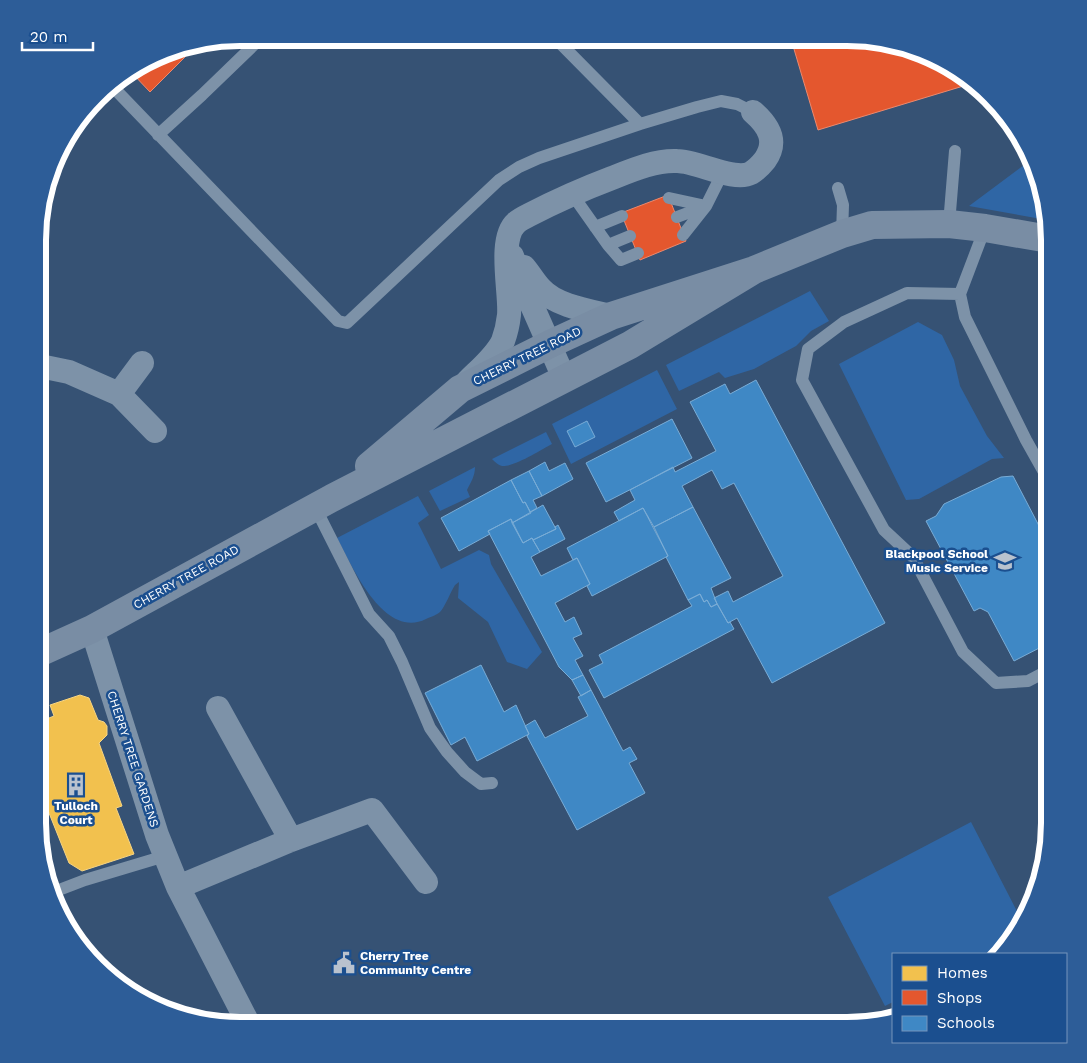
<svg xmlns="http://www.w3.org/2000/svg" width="1087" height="1063" viewBox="0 0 1087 1063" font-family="'Work Sans',sans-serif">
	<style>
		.green { fill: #2f66a5 }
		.homes { fill: #f2c14e; stroke: #f6d483 }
		.shops { fill: #e4572e; stroke: #ec896d }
		.schools { fill: #3f88c5; stroke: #79acd6 }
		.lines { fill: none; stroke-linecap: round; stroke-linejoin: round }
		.lane { stroke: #7d92a8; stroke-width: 12 }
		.street { stroke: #7d92a8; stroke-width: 24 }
		.secondary { stroke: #798da4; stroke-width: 28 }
		.labels { text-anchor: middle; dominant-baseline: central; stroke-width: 5; stroke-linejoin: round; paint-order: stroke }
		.street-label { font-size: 12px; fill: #fff; stroke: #1b4f8f }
		.poi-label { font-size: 12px; font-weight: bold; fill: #fff; stroke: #1b4f8f; text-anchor: end }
		.rim { fill: none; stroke: #fff; stroke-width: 6 }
	</style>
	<rect width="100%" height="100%" fill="#365274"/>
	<path class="green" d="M1032 159 1047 220 969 206Z
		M810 291 829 321 811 331 796 346 754 369 725 378 719 372 679 391 666 365Z
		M918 322 942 335 954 360 960 386 987 436 1004 458 992 459 919 499 906 500 839 364Z
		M657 370 677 409 571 464 552 424Z
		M546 432 552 444C541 450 514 467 502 466 498 465 495 462 492 459Z
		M475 467C475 476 471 482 467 490L470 497 440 511 429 491Z
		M418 496 429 515 418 523 441 569 479 550 489 555 491 564 542 652 527 669 507 662 488 622 458 598 459 582 455 585C451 591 445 607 440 612 437 615 430 617 426 619 384 640 352 566 337 538Z
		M971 822 1022 921 1002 945 984 954H893V1002L885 1006 828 897Z"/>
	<path class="homes" d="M80 695 89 698 98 720 104 722 107 726V735L99 743 122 806 116 808 134 854 82 871 69 863 43 798 38 800 39 722 54 716 50 705Z"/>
	<path class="shops" d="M791 39H873L948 65 970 84 818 130Z
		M198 44 150 92 132 73 175 48Z
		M668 195 686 241 640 260 621 213Z"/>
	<path class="schools" d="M756 380 885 623 772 683 737 618 728 623 714 598 728 591 733 602 783 576 734 483 722 489 712 470 682 486 693 507 654 527 643 508 619 521 614 512 635 500 630 490 673 467 675 472 716 451 690 402 725 384 730 394Z
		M672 419 692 458 606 502 586 463Z
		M587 421 595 437 575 447 567 431Z
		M545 462 549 471 565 463 573 479 542 496 529 471Z
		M529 471 542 496 533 500 537 508 530 512 525 502 523 503 511 480Z
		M1013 476 1049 545V643L1014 661 988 612 980 608 974 611 926 521 936 516 944 504 1001 477Z
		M511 480 523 503 525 502 531 513 512 523 511 519 488 531 490 534 459 551 441 518Z
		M543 505 556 529 533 540 532 538 523 543 512 523Z
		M693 507 731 578 711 588 717 604 711 607 707 600 704 602 700 594 688 600 666 557 668 556 654 527Z
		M643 508 668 556 592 596 587 586 590 584 577 558 573 560 567 548Z
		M511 519 523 543 532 538 533 540 540 552 531 557 541 576 577 558 590 584 555 603 565 622 574 617 582 634 573 638 583 656 575 660 583 675 572 680 559 667 488 531Z
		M558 525 565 539 540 552 533 540 556 529 555 527Z
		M700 594 704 602 707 600 711 607 717 604 728 623 730 622 734 629 604 698 589 670 603 663 599 655 692 606 688 600Z
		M481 665 504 712 516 705 529 734 477 761 465 737 451 745 425 693Z
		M583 675 591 690 581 696 572 680Z
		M591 690 623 751 630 747 637 759 629 763 645 793 577 830 527 736 529 734 525 726 535 720 545 738 588 716 578 697Z"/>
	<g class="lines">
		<path class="lane" d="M555 38 640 124
			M111 85 338 321 347 323 499 180 519 167 539 158 640 124 697 107 721 101 737 104 753 112
			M158 135 202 95 261 38
			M838 188 843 205 842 234
			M572 194 608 245 630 236
			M669 198 706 206 683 235
			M677 217 706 206 723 172
			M949 224 955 151
			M595 227 622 216
			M985 228 960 294 965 317 1026 440 1049 481
			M608 245 621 260 638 253
			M960 294 907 293 844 322 808 349 802 380 884 530 913 557 963 652 996 683 1028 681 1049 670
			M315 507 369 614 389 636 402 662 430 728 447 752 465 772 481 784 492 783
			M51 893 85 880 165 856"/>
		<path class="street" d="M512 256 523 285 564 378
			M524 267C530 274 535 283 541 289 556 306 590 311 611 316
			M40 366 69 372 119 394 155 431
			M468 381C480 369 496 356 503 341 506 333 508 324 509 315 511 293 498 239 516 223 519 220 525 217 529 215 556 201 583 189 612 178 632 170 655 160 677 161 697 161 734 182 751 173 756 170 761 165 765 160 778 141 769 126 753 112
			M119 394 142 363
			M92 629 157 835 178 887 249 1025
			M218 708 291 840
			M178 887 291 840 372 810 426 882"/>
		<path class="secondary" d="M369 466 460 389 550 344 611 316 754 270 842 234 872 225 949 224 985 228 1049 239
			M39 653 92 629 332 498 630 345 754 270"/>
	</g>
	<defs>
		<g id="school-bare" transform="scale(1.725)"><path d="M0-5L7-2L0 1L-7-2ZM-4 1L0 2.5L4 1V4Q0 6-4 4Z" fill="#b9c2ce" stroke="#1b4f8f" stroke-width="2.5" paint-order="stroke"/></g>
		<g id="building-bare" transform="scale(1.725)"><path d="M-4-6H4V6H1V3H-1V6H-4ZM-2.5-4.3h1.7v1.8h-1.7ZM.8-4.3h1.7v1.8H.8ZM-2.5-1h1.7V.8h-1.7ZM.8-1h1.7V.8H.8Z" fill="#b9c2ce" stroke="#1b4f8f" stroke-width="2.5" paint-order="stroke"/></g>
		<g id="civic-bare" transform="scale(1.725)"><path d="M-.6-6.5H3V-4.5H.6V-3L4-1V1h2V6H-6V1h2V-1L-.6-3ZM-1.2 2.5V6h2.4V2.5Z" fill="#b9c2ce" stroke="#1b4f8f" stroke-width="2.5" paint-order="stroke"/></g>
	</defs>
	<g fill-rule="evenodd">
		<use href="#school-bare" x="1005" y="561"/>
		<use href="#building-bare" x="76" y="785"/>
		<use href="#civic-bare" x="344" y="963"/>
	</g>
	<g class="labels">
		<g class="street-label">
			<text transform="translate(527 356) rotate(-26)">CHERRY TREE ROAD</text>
			<text transform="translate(186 577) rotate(-29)">CHERRY TREE ROAD</text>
			<text transform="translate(133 759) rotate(72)">CHERRY TREE GARDENS</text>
		</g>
		<g class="poi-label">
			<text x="988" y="554">Blackpool School<tspan x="988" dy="14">Music Service</tspan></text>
			<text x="76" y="806" text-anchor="middle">Tulloch<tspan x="76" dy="14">Court</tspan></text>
			<text x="360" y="956" text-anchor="start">Cherry Tree<tspan x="360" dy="14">Community Centre</tspan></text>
		</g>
	</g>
	<path d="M0 0H1087V1063H0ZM240 46H847A194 194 0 0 1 1041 240V823A194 194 0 0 1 847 1017H240A194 194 0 0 1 46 823V240A194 194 0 0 1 240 46Z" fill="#2d5d98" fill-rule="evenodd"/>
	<path class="rim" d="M240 46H847A194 194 0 0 1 1041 240V823A194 194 0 0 1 847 1017H240A194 194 0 0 1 46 823V240A194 194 0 0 1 240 46Z"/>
	<rect x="892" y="953" width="175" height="90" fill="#1b4f8f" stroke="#7695bc"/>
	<rect x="902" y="966" width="25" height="15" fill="#f2c14e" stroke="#7695bc"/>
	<text x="937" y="978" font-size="15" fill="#ffffff">Homes</text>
	<rect x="902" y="990" width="25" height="15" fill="#e4572e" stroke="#7695bc"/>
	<text x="937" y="1003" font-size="15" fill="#ffffff">Shops</text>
	<rect x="902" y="1016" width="25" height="15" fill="#3f88c5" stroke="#7695bc"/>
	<text x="937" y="1028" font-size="15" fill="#ffffff">Schools</text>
	<path d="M22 42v8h71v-8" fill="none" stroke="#ffffff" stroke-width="2.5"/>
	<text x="30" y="42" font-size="15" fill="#ffffff" stroke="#1b4f8f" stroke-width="4" paint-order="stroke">20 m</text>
</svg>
